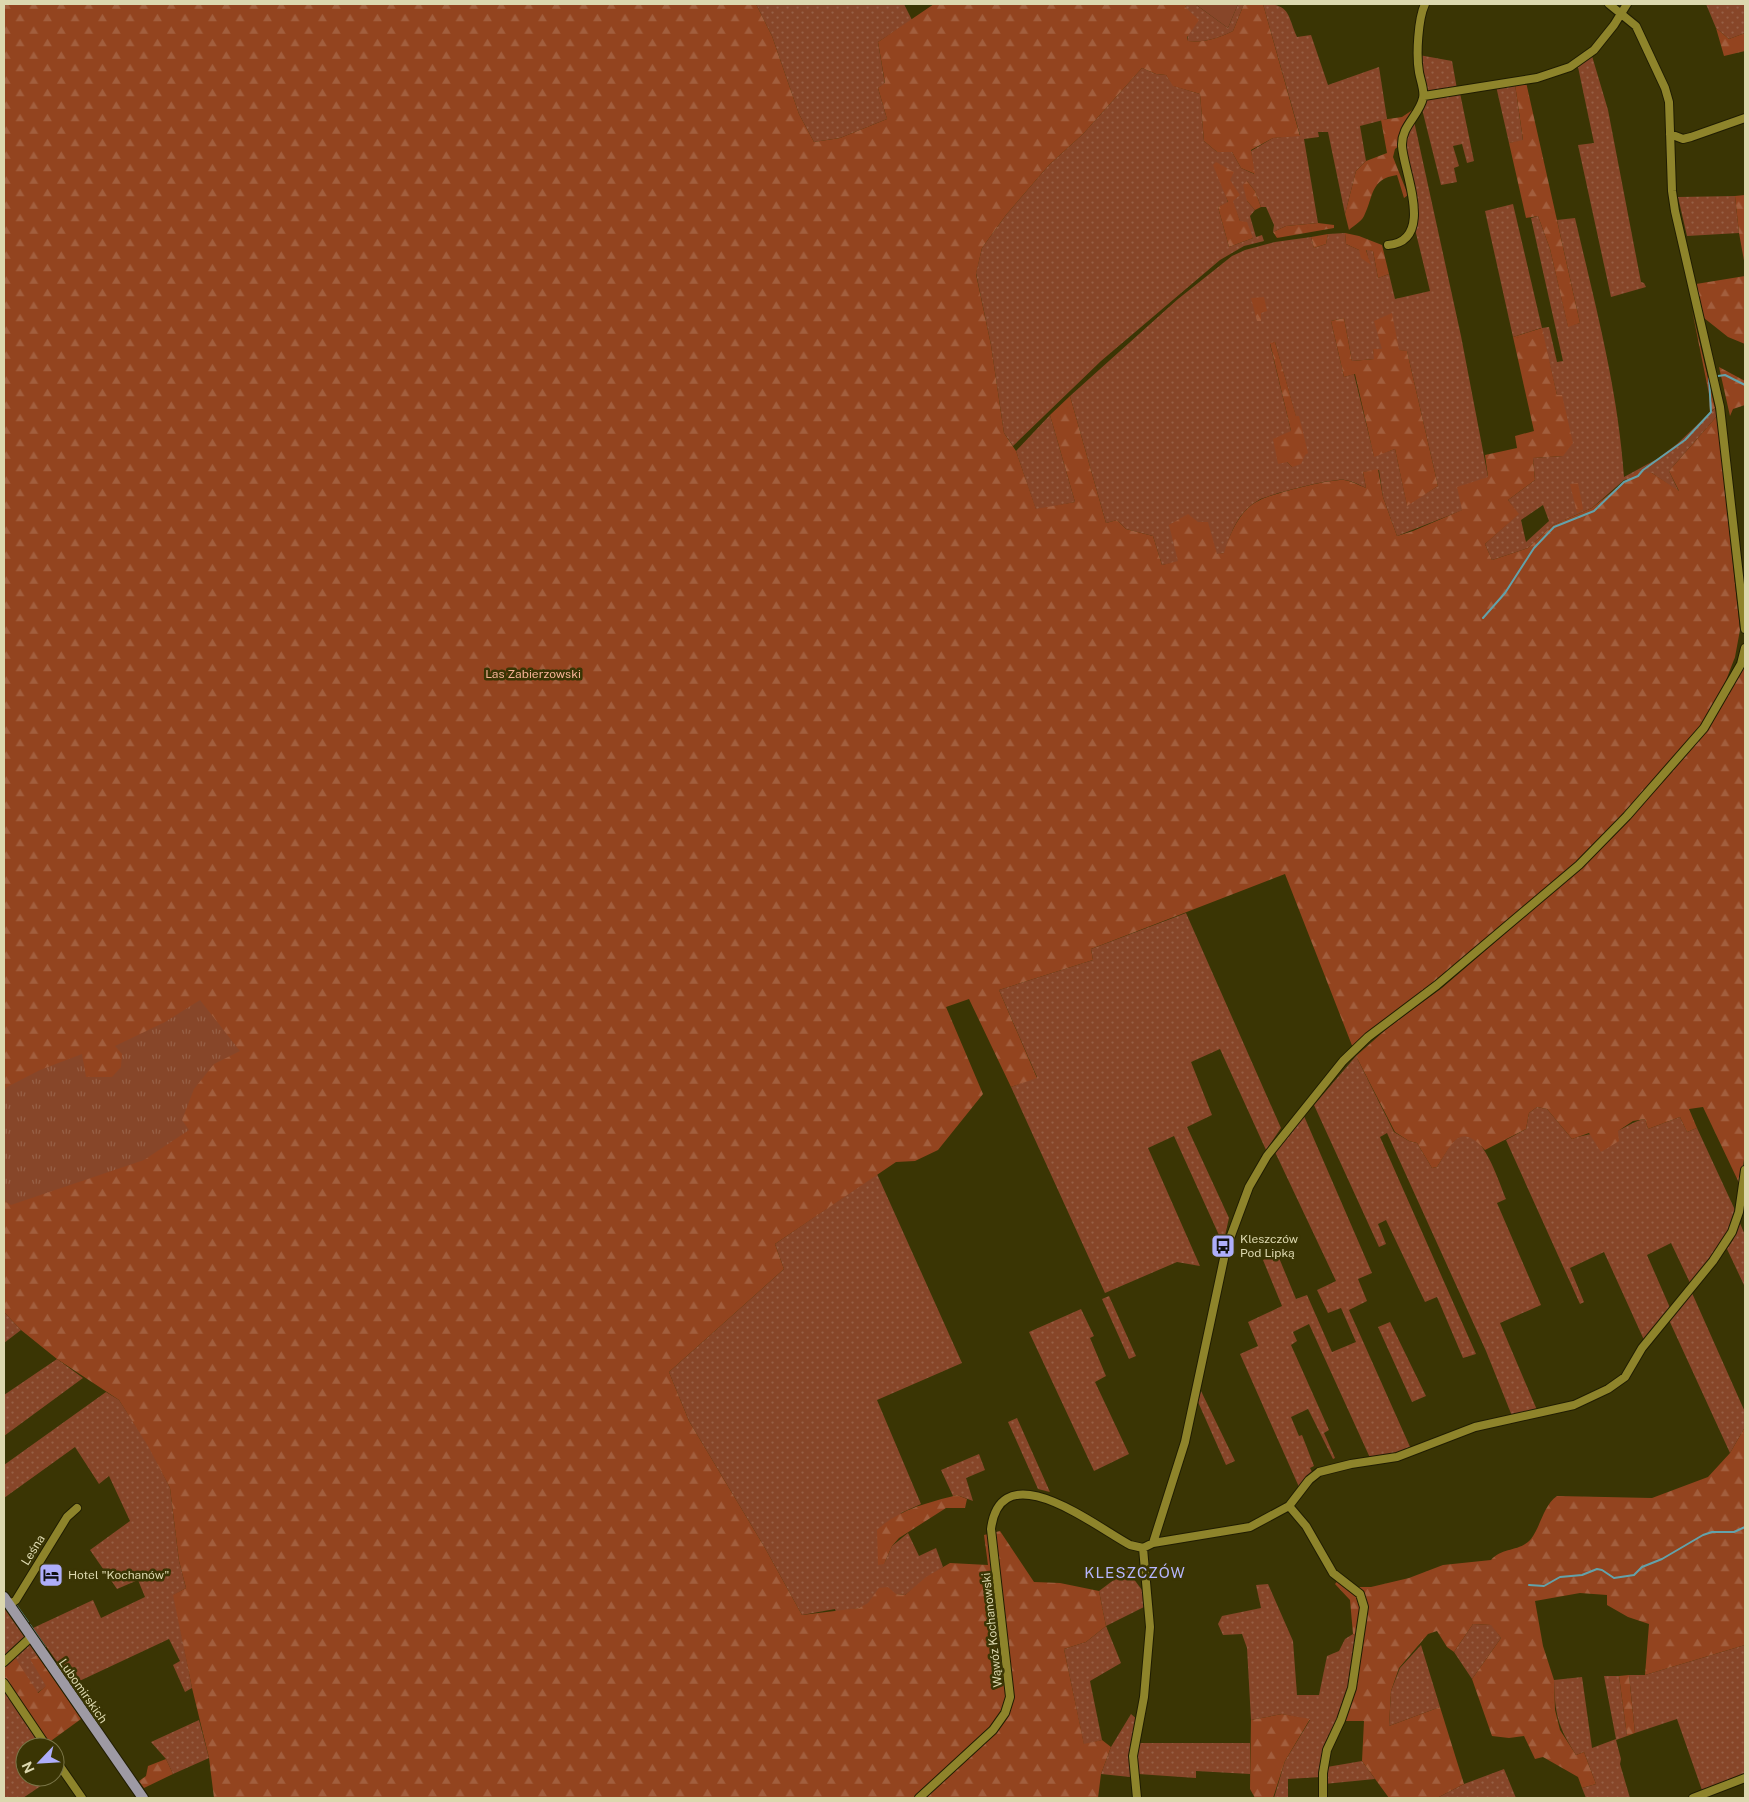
<svg xmlns="http://www.w3.org/2000/svg" width="1749" height="1802" viewBox="0 0 1749 1802" font-family="'Public Sans',sans-serif">
	<style>
		.grass { fill: url(#grass-dots); fill-rule: evenodd }
		.forest { fill: url(#forest-firs) }
		.park { fill: url(#park-tufts) }
		.pitch { fill: #874629 }
		.lines { fill: none; stroke-linecap: round; stroke-linejoin: round }
		.stream { stroke: #63a2aa; stroke-width: 2 }
		.minor-casing { stroke: #201d02; stroke-width: 10 }
		.major-casing { stroke: #201d02; stroke-width: 12 }
		.minor { stroke: #8e842b; stroke-width: 8 }
		.major { stroke: #9e9aa4; stroke-width: 10 }
		.labels { text-anchor: middle; dominant-baseline: central; stroke-width: 5; stroke-linejoin: round; paint-order: stroke }
		.park-label { font-size: 12px; fill: #f6b296; stroke: #3a3504 }
		.poi-label { font-size: 12px; fill: #dcd8af; stroke: #3a3504; text-anchor: start }
		.street-label { font-size: 12px; fill: #dcd8af; stroke: #3a3504 }
		.quarter-label { font-size: 15px; letter-spacing: 1px; fill: #b6b6fd; stroke: #3a3504 }
	</style>
	<defs>
		<pattern id="grass-dots" width="8" height="8" patternUnits="userSpaceOnUse" patternTransform="scale(1.25)"><rect width="8" height="8" fill="#874629"/><path d="M2 2h.1M6 6h.1" fill="none" stroke="#976046" stroke-width="1.8" stroke-linecap="round"/></pattern>
		<pattern id="forest-firs" width="22" height="20" patternUnits="userSpaceOnUse" patternTransform="scale(1.25)"><rect width="22" height="20" fill="#93441f"/><path d="M5 1l3.5 6h-7zM16 11l3.5 6h-7z" fill="#a25e3d"/></pattern>
		<pattern id="park-tufts" width="24" height="20" patternUnits="userSpaceOnUse" patternTransform="scale(1.25)"><rect width="24" height="20" fill="#874629"/><path d="M3 7l-1-3M5 7V3M7 7l1-3M15 17l-1-3M17 17v-4M19 17l1-3" fill="none" stroke="#976046"/></pattern>
	</defs>
	<rect width="100%" height="100%" fill="#3a3504"/>
	<path class="grass" d="M756 4H904L912 20 878 42 885 84 878 88 887 119 840 138 814 142 799 114 772 36Z
		M1188 4H1195L1228 28 1238 4H1244L1233 31C1218 38 1204 43 1188 41L1185 7Z
		M1263 4C1290 4 1287 14 1297 37L1311 35 1328 85 1379 67 1387 119 1360 126 1366 161 1356 171 1345 214 1328 132H1318L1319 137 1304 139 1318 223 1286 226 1273 232 1274 225 1266 207H1261L1255 191 1247 181V201L1255 210 1250 216 1256 237 1262 235 1264 241 1244 246 1220 260 1101 361 1013 446 1004 433 991 345 976 273 982 248 1006 215 1049 165 1083 134 1142 68 1156 74 1166 75 1174 86 1200 94 1204 141 1217 152H1232L1241 168 1254 174 1251 151 1273 138 1300 135ZM1216 162 1240 221 1253 238 1229 247 1218 207 1228 203Z
		M1706 4H1745V33L1729 39 1716 28Z
		M1419 55 1452 61 1457 89 1429 94 1423 91Z
		M1592 56 1608 110 1641 282 1644 283 1646 287 1611 297 1578 145 1594 143 1578 67Z
		M1515 84 1523 141 1509 143 1496 86Z
		M1460 93 1474 161 1467 163 1462 144 1453 146 1459 166 1454 168 1457 182 1441 185 1422 109 1428 99Z
		M1414 121 1461 336 1488 477 1463 510 1397 536 1383 497 1379 470 1363 472 1366 488C1360 485 1352 481 1345 480 1333 478 1270 494 1259 500 1239 511 1230 532 1225 553L1162 565 1153 536 1126 529 1117 520 1106 523 1070 396 1178 299 1232 256 1245 250 1275 242 1311 237 1314 248 1326 244 1328 234 1345 233 1346 244 1359 250 1370 264 1366 249 1373 251 1378 278 1389 274 1395 299 1430 291 1414 225 1404 142ZM1344 318 1352 361 1375 359 1373 349 1407 351 1438 486 1407 505 1395 449 1374 456 1354 374 1344 377 1331 321ZM1275 342 1296 417 1299 416 1292 467 1287 462 1291 431 1270 344Z
		M1735 196 1739 233 1687 236 1678 197Z
		M1513 204 1542 328 1549 327 1557 362 1563 361 1531 218 1538 216 1550 249 1568 326 1580 323 1557 220 1575 218C1595 304 1618 389 1624 477L1657 459 1677 444 1715 408 1717 416 1669 471 1679 492 1652 473 1624 480 1592 508 1553 525 1528 548 1492 560 1485 544 1518 514 1508 500 1535 480 1533 458 1563 456 1562 395H1557L1541 328 1513 337 1485 211ZM1543 505 1549 521 1526 542 1521 520Z
		M1050 415 1075 502 1036 510 1016 451Z
		M1186 913 1281 1128 1266 1150 1220 1049 1191 1062 1212 1115 1187 1127 1229 1218 1223 1244 1174 1136 1148 1148 1200 1266 1177 1262 1105 1293 1011 1087 1037 1077 999 990 1093 960 1091 949Z
		M1356 1056 1394 1132 1409 1141 1417 1143 1432 1168 1437 1167C1442 1159 1448 1147 1455 1140 1480 1118 1499 1183 1506 1199L1497 1203 1541 1305 1500 1323 1537 1410 1512 1416 1486 1351 1387 1133 1380 1137 1476 1354 1463 1358 1437 1297 1425 1302 1386 1220 1378 1224 1386 1244 1379 1247 1314 1105Z
		M1537 1107 1547 1109 1572 1139C1587 1133 1600 1134 1616 1131 1625 1129 1632 1121 1645 1119L1648 1129 1680 1117 1687 1132 1697 1128 1735 1210 1728 1232 1691 1285 1671 1243 1647 1255 1671 1310 1644 1340 1604 1252 1570 1268 1584 1302 1580 1304 1506 1140 1526 1129 1529 1113Z
		M1304 1116 1372 1273 1358 1279 1367 1301 1349 1310 1411 1449 1371 1460 1309 1324 1293 1332 1297 1341 1291 1345 1329 1430 1324 1433 1335 1458 1333 1459 1308 1409 1291 1417 1299 1436 1302 1435 1314 1466 1310 1468 1312 1472 1299 1487 1240 1354 1258 1346 1248 1322 1282 1306 1263 1260 1277 1253 1296 1299 1307 1295 1332 1352 1356 1342 1341 1308 1328 1313 1317 1290 1336 1281 1275 1152Z
		M877 1174 962 1363 877 1400 921 1504 901 1513 884 1564 892 1546 908 1533 919 1556 936 1548 943 1567 905 1595 896 1594 859 1608 836 1612 835 1609 802 1615 765 1548 689 1421 669 1372 784 1269 775 1244Z
		M1739 1221 1745 1235 1744 1285 1727 1249 1733 1240Z
		M1692 1293 1745 1412V1427L1730 1453 1669 1320Z
		M1109 1296 1136 1356 1129 1359 1102 1299Z
		M1081 1309 1094 1336 1090 1338 1106 1376 1095 1382 1129 1454 1094 1471 1029 1332Z
		M4 1312 21 1330 4 1343Z
		M1390 1322 1426 1396 1412 1402 1378 1327Z
		M57 1359 83 1378 4 1436V1395Z
		M1201 1391 1235 1461 1226 1465 1198 1402Z
		M106 1392 119 1400 149 1446 170 1488 179 1561 186 1588 174 1595 192 1688 185 1692 173 1665 180 1661 169 1639 73 1684 33 1628 93 1600 101 1618 145 1597 138 1580 117 1589 90 1550 130 1521 109 1476 99 1484 75 1447 4 1498V1465Z
		M1017 1418 1050 1492 1038 1489 1008 1422Z
		M979 1454 985 1470 966 1478 973 1501 957 1495 953 1496 941 1470Z
		M1127 1570 1145 1594 1146 1606 1106 1626 1121 1663 1090 1681 1102 1740 1084 1745 1064 1649 1086 1642 1106 1626 1099 1591Z
		M1268 1584 1293 1641 1297 1695H1319L1327 1656 1339 1651 1345 1639 1353 1634 1359 1639 1354 1690 1333 1736 1329 1734 1323 1747 1321 1777 1288 1779V1798H1274L1285 1761 1310 1720 1282 1714 1251 1720 1247 1648 1242 1634 1223 1635 1218 1624 1222 1616 1261 1608 1256 1585Z
		M4 1608 37 1655 31 1659 47 1686 37 1693 33 1729 38 1726 51 1747H25V1777H54L23 1798H4Z
		M1473 1624 1492 1625 1501 1638 1472 1679 1454 1652Z
		M1421 1645 1440 1707 1389 1726 1391 1691 1400 1668Z
		M1745 1645V1776L1703 1793 1677 1719 1635 1733 1629 1675H1645Z
		M1604 1676H1619L1627 1736 1616 1740 1621 1759 1620 1764 1630 1798H1586L1582 1788 1596 1784 1584 1752 1576 1755C1557 1725 1555 1714 1554 1680L1582 1677 1592 1748 1616 1739Z
		M1131 1714 1138 1720 1130 1761V1777L1101 1774 1111 1747Z
		M199 1720 209 1758 173 1774 166 1759 151 1742Z
		M1138 1743H1250V1774L1196 1771V1778L1138 1774Z
		M1362 1761 1375 1779 1324 1784 1327 1767Z
		M1504 1769 1516 1798H1437L1464 1784Z"/>
	<path class="forest" d="M4 4H756L772 36 799 114 814 142 840 138 887 119 878 88 885 83 878 42 934 4H1188L1185 7 1199 20 1187 37 1188 41C1204 43 1218 38 1233 31L1244 4H1263L1300 136 1273 138 1251 150 1255 174 1241 168 1232 152H1217L1204 141 1200 94 1173 86 1166 75 1156 74 1142 68 1083 134 1049 165 1006 215 982 248 976 274 991 345 1004 433 1016 451 1036 509 1075 502 1050 415 1070 396 1106 523 1117 520 1126 529 1153 536 1162 565 1178 561 1169 525 1188 514 1198 522H1208L1217 554 1224 553C1230 533 1240 509 1260 500 1274 493 1329 479 1344 480 1351 481 1359 485 1366 488L1363 472 1378 469 1383 497 1397 536 1413 531 1462 510 1457 487 1488 477 1485 455 1517 448 1515 436 1534 431 1513 337 1542 328 1557 395H1562L1573 443 1563 456 1533 458 1535 480 1508 500 1519 514 1485 544 1492 560 1528 548 1553 525 1592 508 1638 471 1652 473 1679 491 1669 471 1717 416 1740 630 1735 657 1725 683 1700 729 1625 814 1578 863 1437 983 1353 1048 1285 874 1091 949 1093 960 999 990 1037 1078 1011 1087 969 999 946 1007 983 1094 938 1150 915 1161 896 1162 775 1244 784 1269 669 1372 689 1421 765 1548 802 1615 859 1608 868 1603 879 1588 888 1587 896 1594 905 1595 926 1577 950 1563 988 1565 984 1535 1000 1531 1034 1582 1060 1583 1099 1591 1106 1626 1086 1642 1064 1649 1084 1744 1102 1740 1111 1747 1101 1774 1098 1798H214L209 1758 192 1688 173 1595 186 1588 179 1561 170 1488 148 1446 119 1400 57 1359 21 1330 4 1312Z
		M1716 28 1729 39 1745 33V51L1724 56Z
		M1526 82 1580 323 1568 327 1550 249 1538 216 1526 218 1509 143 1523 140 1515 84Z
		M1414 109 1416 111 1400 145 1395 149 1393 157 1408 195 1404 198 1397 175C1370 179 1374 196 1364 216 1361 222 1353 226 1349 230L1345 214 1356 171 1366 161 1387 153 1381 120 1402 117Z
		M1216 162 1234 172 1230 180 1240 195 1233 201 1240 221 1247 222 1253 238 1229 247 1218 207 1228 202 1213 165Z
		M1247 181 1255 191 1261 207 1255 210 1247 201 1243 185Z
		M1745 195V266L1739 233 1735 196Z
		M1318 223 1334 225V228L1277 238 1273 232 1286 226Z
		M1345 233 1359 236 1382 245 1389 274 1378 278 1373 251 1366 250 1371 265 1361 258 1359 250 1346 244Z
		M1328 234 1326 244 1314 248 1311 237Z
		M1745 276V344L1728 337 1704 318 1696 284Z
		M1264 297 1267 311 1261 313V321H1257L1251 298Z
		M1692 310 1715 408 1710 412 1709 394Z
		M1392 313 1399 350 1407 351 1438 486 1407 506 1395 449 1374 457 1355 374 1344 377 1331 321 1344 318 1352 361 1374 359 1373 349H1382L1374 321Z
		M1275 342 1296 416H1299L1308 453 1305 455 1301 464 1292 467 1287 462 1278 464 1273 439 1291 431 1270 343Z
		M1719 367 1745 381V405L1733 409 1730 416Z
		M1578 483 1583 509 1577 513 1570 484Z
		M1745 666V1153L1740 1185 1703 1107 1689 1109 1697 1128 1687 1132 1680 1117 1648 1129 1645 1119 1633 1121 1618 1131 1619 1141 1601 1152 1589 1133 1572 1139 1547 1109 1537 1107 1529 1113 1526 1129 1485 1150C1459 1121 1453 1143 1437 1167L1432 1168 1417 1143 1409 1141 1395 1132 1356 1056 1390 1026 1442 988 1582 867 1633 815 1706 731Z
		M1745 1427V1645L1645 1675 1649 1624 1628 1617 1607 1605V1595L1580 1593 1535 1601 1543 1646 1554 1680 1555 1710 1560 1730 1576 1755 1584 1752 1596 1784 1582 1788 1578 1777 1543 1757 1535 1759 1524 1736 1509 1738 1492 1736 1472 1679 1501 1638 1491 1625 1473 1624 1454 1652 1447 1647 1437 1631 1428 1634 1399 1668 1391 1691 1389 1726 1440 1707 1464 1784 1437 1798H1389L1362 1761 1364 1721H1343L1359 1639 1353 1634 1350 1600 1335 1584 1341 1577 1357 1587H1371L1409 1578 1443 1565 1491 1560C1502 1547 1520 1552 1531 1539 1541 1526 1543 1506 1557 1496L1652 1498 1708 1477 1730 1453Z
		M957 1495 967 1499 965 1508H946L899 1538 892 1546 884 1564 878 1565 877 1530C900 1509 927 1503 957 1495Z
		M37 1655 81 1719 48 1743 38 1726 32 1729 5 1680 4 1670 14 1656 38 1693 46 1686 30 1659Z
		M1629 1675 1635 1733 1627 1736 1619 1676Z
		M1282 1714 1310 1719 1285 1761 1273 1798H1255L1250 1789 1251 1720Z
		M166 1759 173 1774 144 1788 139 1781 146 1776 148 1766Z"/>
	<path class="park" d="M200 1000 240 1051 214 1064 194 1089 182 1120 189 1130 144 1160 11 1205 4 1201V1091L7 1087 40 1070 82 1054 86 1077H112L121 1067 122 1054 115 1046 165 1022Z"/>
	<path class="pitch" d="M1195 4H1238L1228 28Z"/>
	<g class="lines">
		<path class="stream" d="M1718 376 1725 375 1745 385
			M1483 618 1505 593 1534 548 1554 527 1594 511 1624 482 1638 476 1643 470 1685 440 1711 412 1709 377
			M1529 1585 1544 1586 1560 1577 1582 1575 1597 1569 1602 1570 1614 1578 1634 1575 1642 1567 1662 1559 1703 1535 1712 1532H1734L1745 1527
			M16 1605 28 1622
			M30 1625 45 1647"/>
		<g class="minor-casing">
			<path id="minor" d="M1609 4 1636 26 1665 88 1669 102 1672 191 1675 211 1720 407 1745 629
				M1424 96 1537 78 1570 67 1594 50 1614 25 1627 4
				M1670 134 1683 139 1691 137 1745 118
				M1388 245C1436 241 1403 170 1402 146 1401 126 1419 116 1423 98 1425 91 1420 79 1419 72 1416 55 1418 19 1425 4
				M1289 1506 1306 1526 1333 1573 1360 1594 1364 1607 1352 1688 1341 1720 1327 1750 1323 1773V1798
				M1153 1543 1185 1442 1226 1249 1249 1187 1267 1156 1343 1061 1368 1037 1437 985 1579 865 1627 816 1704 728 1741 664 1745 648
				M9 1605 16 1600 67 1517 77 1508
				M4 1662 31 1637
				M4 1683 47 1747
				M55 1759 82 1798
				M919 1798 993 1730 1005 1713 1010 1697 991 1529C1001 1451 1096 1527 1130 1545L1143 1548 1153 1543 1250 1527 1289 1506 1309 1480 1319 1472 1351 1464 1397 1457 1475 1427 1574 1405 1608 1389 1625 1377 1642 1348 1713 1261 1732 1232 1739 1212 1745 1170
				M1137 1798 1133 1756 1144 1697 1150 1627 1143 1548
				M1693 1798 1745 1778"/>
		</g>
		<g class="major-casing">
			<path id="major" d="M4 1597 143 1798"/>
		</g>
		<use href="#minor" class="minor"/>
		<use href="#major" class="major"/>
	</g>
	<defs>
		<g id="bus-square" transform="scale(1.25)"><rect x="-9" y="-9" width="18" height="18" rx="4" fill="#aeaefa" stroke="#3a3504"/><path d="M-5-6H5V4H4V6H2V4H-2V6H-4V4H-5ZM-3.5-4V0h7V-4ZM-3.5 1.2v1.5H-2V1.2ZM2 1.2v1.5H3.5V1.2Z" fill="#111"/></g>
		<g id="hotel-square" transform="scale(1.25)"><rect x="-9" y="-9" width="18" height="18" rx="4" fill="#aeaefa" stroke="#3a3504"/><path d="M-6-4.5h1.5V1H6V5H4.5V3h-9V5H-6ZM-4 0a1.8 1.8 0 1 1 3.6 0ZM.5 0V-2.5h3Q6-2.5 6 0Z" fill="#111"/></g>
	</defs>
	<g fill-rule="evenodd">
		<use href="#bus-square" x="1223" y="1246"/>
		<use href="#hotel-square" x="51" y="1575"/>
	</g>
	<g class="labels">
		<g class="park-label">
			<text x="533" y="674">Las Zabierzowski</text>
		</g>
		<g class="poi-label">
			<text x="1240" y="1239">Kleszczów<tspan x="1240" dy="14">Pod Lipką</tspan></text>
			<text x="68" y="1575">Hotel "Kochanów"</text>
		</g>
		<g class="street-label">
			<text transform="translate(33 1550) rotate(-58)">Leśna</text>
			<text transform="translate(992 1630) rotate(-96)">Wąwóz Kochanowski</text>
			<text transform="translate(83 1691) rotate(55)">Lubomirskich</text>
		</g>
		<g class="quarter-label">
			<text x="1135" y="1572">KLESZCZÓW</text>
		</g>
	</g>
	<rect width="1749" height="1802" fill="none" stroke="#dcd8af" stroke-width="10"/>
	<g transform="translate(40 1762) rotate(245)"><circle r="24" fill="#3a3504" stroke="#7b7648"/>
	<path d="M0-4L9 19L0 12L-9 19Z" fill="#aeaefa"/>
	<text y="-8" font-size="14" font-weight="bold" text-anchor="middle" fill="#dcd8af">N</text>
	</g>
</svg>
